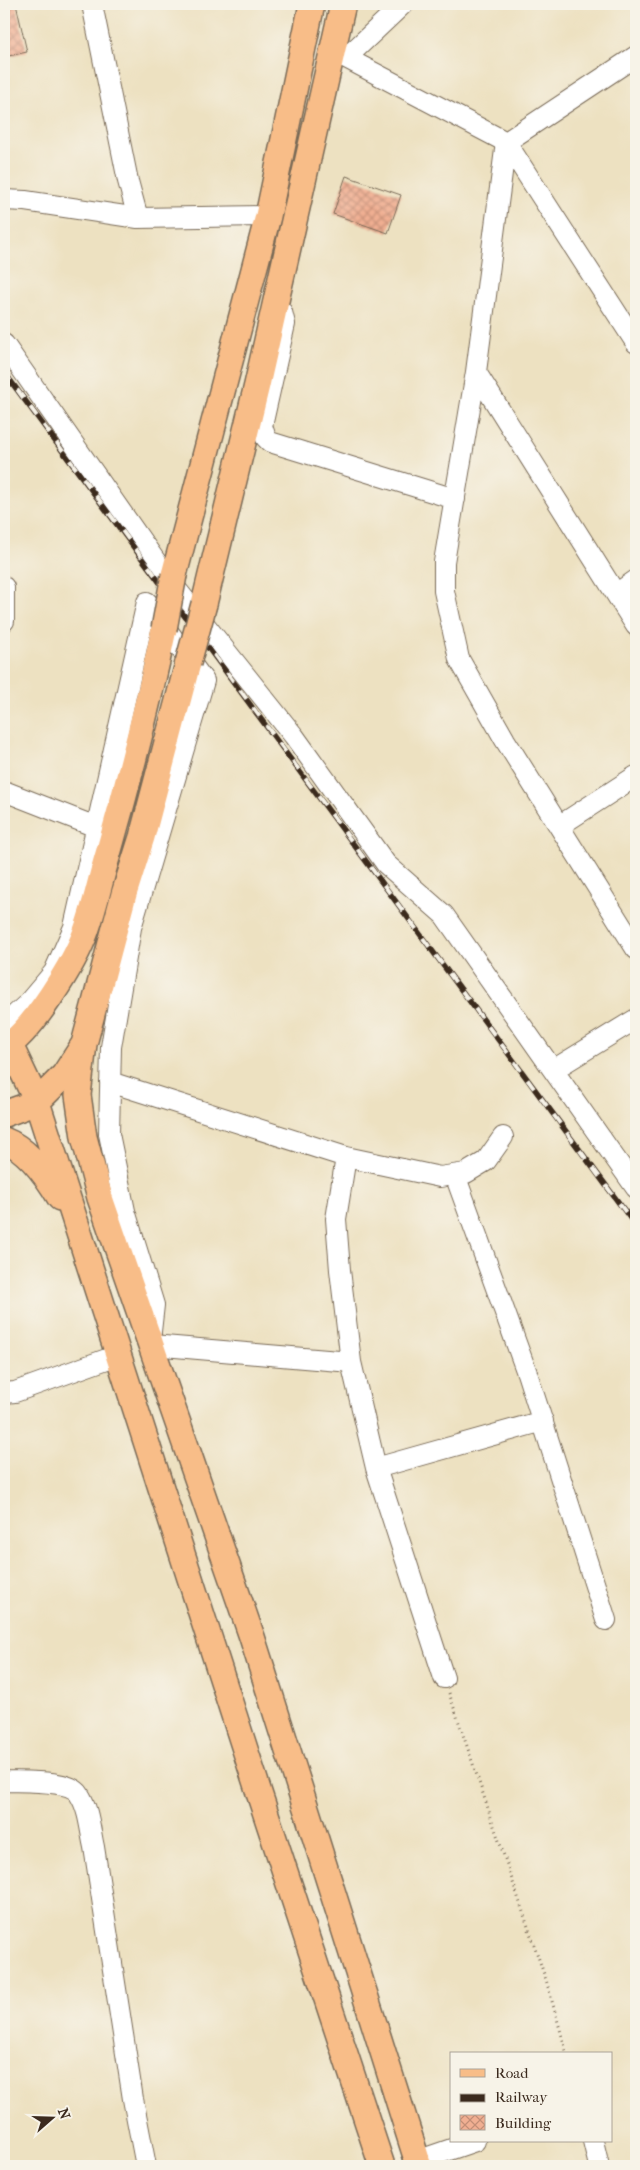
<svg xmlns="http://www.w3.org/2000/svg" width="640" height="2170" viewBox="0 0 640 2170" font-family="'IM FELL French Canon',serif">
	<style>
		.building { fill: url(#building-cross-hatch) }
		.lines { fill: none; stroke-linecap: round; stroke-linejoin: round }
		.minor-casing { stroke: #796a57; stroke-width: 22 }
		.major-casing { stroke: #796a57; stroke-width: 28 }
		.path { stroke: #796a57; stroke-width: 3; stroke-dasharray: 1 4; stroke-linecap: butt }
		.minor { stroke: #fff; stroke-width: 20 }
		.major { stroke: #f8bd88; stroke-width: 25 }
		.rail-casing { stroke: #3b2a1e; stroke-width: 5.5 }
		.rail { stroke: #f7f3e8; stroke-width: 4; stroke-dasharray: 11; stroke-linecap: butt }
		.major-bridge-casing { stroke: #796a57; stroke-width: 28; stroke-linecap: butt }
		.major-bridge { stroke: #f8bd88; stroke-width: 25 }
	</style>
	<defs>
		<pattern id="building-cross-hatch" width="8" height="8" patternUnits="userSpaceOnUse" patternTransform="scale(1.25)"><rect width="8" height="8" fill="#f0af92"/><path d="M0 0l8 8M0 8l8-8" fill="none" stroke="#c48f77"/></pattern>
	</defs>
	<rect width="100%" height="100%" fill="#f7f3e8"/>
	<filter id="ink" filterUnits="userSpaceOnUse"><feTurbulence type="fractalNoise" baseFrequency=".02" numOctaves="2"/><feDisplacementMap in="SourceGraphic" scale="10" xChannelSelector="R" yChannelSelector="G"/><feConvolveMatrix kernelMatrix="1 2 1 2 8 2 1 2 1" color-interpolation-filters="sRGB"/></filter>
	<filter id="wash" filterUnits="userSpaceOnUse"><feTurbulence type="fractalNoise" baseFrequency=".0096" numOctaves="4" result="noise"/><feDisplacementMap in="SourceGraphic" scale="20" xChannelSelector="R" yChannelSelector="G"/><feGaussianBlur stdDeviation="1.12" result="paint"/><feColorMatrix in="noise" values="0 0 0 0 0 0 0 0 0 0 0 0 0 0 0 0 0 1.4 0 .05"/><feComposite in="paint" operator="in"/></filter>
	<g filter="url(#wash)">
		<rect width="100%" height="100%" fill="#ede1c1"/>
		<g id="blocks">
			<path class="building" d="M4 4H16L27 52 4 57Z
				M346 176 401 195 388 233 333 214Z"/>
		</g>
	</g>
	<g filter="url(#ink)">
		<use href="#blocks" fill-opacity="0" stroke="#796a57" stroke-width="1"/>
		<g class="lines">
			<g class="minor-casing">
				<path id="minor" d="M92 4 128 181 138 218
					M332 54 346 58 506 142 636 343
					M636 56 506 142 476 372 444 562V591L459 659 505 740 636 949
					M346 58 403 4
					M4 200 25 201 138 218 268 216
					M274 307 282 312 285 324 262 426 266 438 270 442 455 499
					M4 344 166 576 294 736 386 864 444 915 636 1188
					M476 372 636 626
					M4 587V621
					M616 594 636 580
					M4 791 96 827
					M559 826 636 776
					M4 1025 27 1004 54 972 74 927 147 602 204 681 131 928 111 1047 109 1134 125 1211 154 1305 150 1340
					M553 1070 636 1019
					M110 1082 346 1157 440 1177 466 1173 486 1161 503 1137
					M346 1157 336 1219 340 1270 351 1362 376 1468 444 1678
					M455 1175 527 1373 606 1620
					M152 1345 351 1362
					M4 1393 15 1392 118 1355
					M376 1468 543 1421
					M4 1781C21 1782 69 1779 79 1794 89 1809 90 1830 94 1847L133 2099 146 2166
					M593 2141 599 2166
					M417 2161 475 2141"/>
			</g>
			<g class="major-casing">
				<path id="major" d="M174 575 268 216 312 4
					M204 604 257 385 343 4
					M84 1044 78 1095 84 1137 100 1198 252 1637 419 2166
					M10 1045 37 1102 260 1796 382 2166
					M4 1048C32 1032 75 962 86 931 95 906 100 880 108 854 129 780 148 705 164 629
					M4 1114 37 1102 64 1075 84 1044 124 894 142 837 188 663
					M4 1140C28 1149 47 1176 60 1198"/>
			</g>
			<path class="path" d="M449 1693 546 1980 567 2054"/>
			<use href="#minor" class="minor"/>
			<use href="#major" class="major"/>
			<g class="rail-casing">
				<path id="rail" d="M4 372C216 656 425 942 636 1226"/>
			</g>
			<use href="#rail" class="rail"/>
			<g class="major-bridge-casing">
				<path id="major-bridge" d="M164 629 174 575
					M188 663 204 604"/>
			</g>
			<use href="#major-bridge" class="major-bridge"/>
		</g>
	</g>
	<rect width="640" height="2170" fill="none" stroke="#f7f3e8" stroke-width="20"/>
	<rect x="450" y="2052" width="162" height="90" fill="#f7f3e8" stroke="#aca397"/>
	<rect x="460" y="2069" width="25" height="8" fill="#f8bd88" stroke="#aca397"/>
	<text x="495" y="2078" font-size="15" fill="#3b2a1e">Road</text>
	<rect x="460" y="2094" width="25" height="8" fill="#3b2a1e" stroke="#aca397"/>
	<text x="495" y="2102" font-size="15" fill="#3b2a1e">Railway</text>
	<rect x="460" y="2115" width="25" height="15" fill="url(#building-cross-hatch)" stroke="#aca397"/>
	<text x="495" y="2128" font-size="15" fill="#3b2a1e">Building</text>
	<g transform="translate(52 2118) rotate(70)" stroke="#f7f3e8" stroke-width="4" paint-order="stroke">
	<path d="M0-4L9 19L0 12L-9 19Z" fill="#3b2a1e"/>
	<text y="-8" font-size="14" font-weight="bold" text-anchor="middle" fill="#3b2a1e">N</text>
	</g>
</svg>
